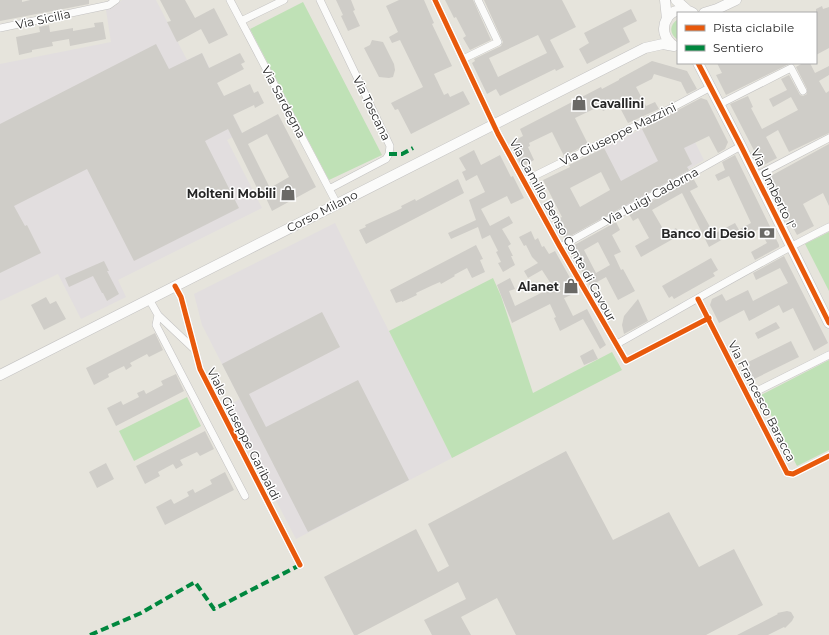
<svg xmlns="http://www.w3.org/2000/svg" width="829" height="635" viewBox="0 0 829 635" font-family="Montserrat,sans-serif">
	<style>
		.industrial { fill: #e2dedf }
		.green { fill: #bfe1b6 }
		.building { fill: #cfcdc8; fill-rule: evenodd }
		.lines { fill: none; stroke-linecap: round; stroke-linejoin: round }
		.street-casing { stroke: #c3c2c2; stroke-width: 8 }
		.secondary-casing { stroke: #c3c2c2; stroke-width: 11 }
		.street { stroke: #fbfbfa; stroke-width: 7 }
		.secondary { stroke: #fbfbfa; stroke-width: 10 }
		.quiet { stroke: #00873e; stroke-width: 4; stroke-dasharray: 8 4; stroke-linecap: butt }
		.cycleway-casing { stroke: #fff; stroke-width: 8 }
		.cycleway { stroke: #e8590c; stroke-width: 5 }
		.labels { text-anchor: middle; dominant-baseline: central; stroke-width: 3; stroke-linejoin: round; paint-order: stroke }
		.street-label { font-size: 12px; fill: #272727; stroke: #fff }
		.poi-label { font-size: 12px; font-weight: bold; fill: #272727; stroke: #fff; text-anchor: end }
	</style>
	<rect width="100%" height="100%" fill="#e6e4dc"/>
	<path class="industrial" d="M122 0H156L187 60 202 53 242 132 227 140 262 208 118 280 126 297 81 319 58 274 0 301V64L111 42 106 10 115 6Z
		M679 110 704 160 626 206 616 187 592 154Z
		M335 223 452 458 296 539 227 406 240 399 202 325 194 294Z"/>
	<path class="green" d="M303 2 382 155 329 180 250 29Z
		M678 19V40C669 34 669 25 678 19Z
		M829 232V291L805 244Z
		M493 278 501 296 533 393 612 352 622 370 452 458 389 331Z
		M829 360V450L797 466 761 395Z
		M187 397 201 426 134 461 119 431Z"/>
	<path class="building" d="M0 0H22V2L30 0H89V4L0 21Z
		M160 0H185L195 18 214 8 228 35 209 44 201 29 177 42 167 22 171 21Z
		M336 0H351L355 10 353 11 360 26 348 31 341 16 343 15Z
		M399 0H424L434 23 432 24 452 66 434 74 444 95 448 93 450 97 463 91 470 104 411 134 398 109 395 110 391 103 423 87 400 40 392 43 389 37 398 32 386 6Z
		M445 0H473L491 40 470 50 463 38 466 36 456 17 454 18Z
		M484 0H562L576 27 550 40 564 67 556 71 555 69 500 96 496 89 487 94 472 63 475 61 474 59 501 46 503 42ZM538 35 547 53 498 77 489 58Z
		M822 6 823 9 829 7V48L816 55V9Z
		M631 9 637 21 623 28 630 42 587 64 579 49 589 43 584 33Z
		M103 22 106 39 70 46 69 39 52 42 53 46 32 50V52L19 55 16 37 40 32 39 27 49 25 50 32 73 28V31L95 27 94 23Z
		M372 40 383 42 394 64 395 70 393 77 389 78 379 77 364 48 370 45Z
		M156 44 169 69 202 53 209 68 240 53 245 62 241 64 244 69 217 83 224 96 250 84 254 93 258 91 264 103 255 108 254 105 233 115 242 133 278 114 316 187 272 211 265 196 262 198 228 129 205 141 239 208 134 261 87 169 14 206 25 226 27 225 41 253 0 273V124ZM267 134 289 177 270 188 248 144Z
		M652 61 687 71 697 89 687 94 681 82 654 74 652 79 636 87 646 106 655 102 659 109 628 123 618 104 603 111 600 106 575 118 588 144 564 156 552 132 529 143 530 146 528 147 534 160 522 167 510 143 523 136 520 129 601 87 602 89 619 80V79Z
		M717 63H793L789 64 726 95 716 75 722 73Z
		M803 63H810L815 73 829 66V75L819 81 826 93 829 91V133L789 152 778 130 766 137 777 158 762 166 730 104 748 96 753 107 751 108 762 129 798 110 791 97 773 107 769 99 787 90 781 79 789 75 800 95 803 96 807 94V89L796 67Z
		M701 98 707 100 728 142 725 149 718 153 709 136 684 148 692 164 687 167 689 170 565 239 553 221 562 217 543 180 570 167 569 165 604 148 621 181 658 161 642 129ZM601 172 610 190 580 207 570 188Z
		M829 144V206L823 193 803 204 814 226 797 235 767 178Z
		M474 150 481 165 500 155 511 177 513 176 524 198 511 204 507 196 481 209 490 226 509 216 513 223 502 229 511 244 508 246 513 256H511L515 265 503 272 498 263 501 262 496 252 498 251 490 235 482 239 478 227 451 239 448 233 476 220 469 200 485 192 477 175 466 181 462 172 466 170 459 158Z
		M735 155 779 245V247L755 260 751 252 767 243 759 229 744 237 740 229 751 223 729 176 718 181 715 175 725 170 722 162Z
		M693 178 698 187 690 191 714 234 735 223 739 230 709 247 682 193 652 210 666 234 676 228 680 235 641 257 635 246 649 238 638 218 633 221 629 214Z
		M458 179 464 193 366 244 359 230 366 227 365 225 396 211 402 208 401 206 415 199 416 201Z
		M616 222 620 230 612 235 621 252 614 255 621 270 623 269 635 291 618 300 606 277 590 286 569 248ZM598 242 610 265 596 273 584 250Z
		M531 231 535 240 538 238 542 247 544 246 549 254 555 251 578 292 564 298 573 316 587 309 606 345 600 349 583 319 560 331 554 318 556 317 550 304 512 323 497 285 510 278 515 289 509 291 515 306 553 287 542 270 528 278 524 271 538 263 532 257 526 245 524 246 519 237Z
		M476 245 483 259 480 260 485 272 472 278 467 268 454 275 455 276 441 284 440 282 433 285 416 293 417 295 402 302V301L396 303 390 290Z
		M784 256 828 343 814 351 793 308 783 313 779 305 749 321 744 310 719 323 710 305 712 299 722 294 726 301 748 290 753 301 788 283 780 268 756 280 753 273Z
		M711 258 718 270 713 273 715 276 674 299 672 296 669 298 662 286Z
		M104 261 109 271H107L119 294 107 301 103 293H102L93 276 69 287 65 278Z
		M46 297 50 304 56 301 66 319 44 330 31 305Z
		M638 299 648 321 624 334 622 325 624 316Z
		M322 312 340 347 249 394 266 427 358 380 409 480 308 532 222 364Z
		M776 322 780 328 758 339 755 333Z
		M155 333 163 350 149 357 147 354 130 363 132 366 126 370 124 366 108 374 109 377 94 385 86 368Z
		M791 341 799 357 750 381 742 365Z
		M593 349 598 359 584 365 580 356Z
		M176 374 184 391 116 426 107 408 121 401 123 405 139 397 137 393 144 390 146 394 163 385 161 381Z
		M205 431 214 449 200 456 197 452 180 460 183 465 176 469 173 464 158 472 160 476 145 484 136 466Z
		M566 451 613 540 669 512 699 567 734 549 763 605 706 635H516L497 598 461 617 471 635H432L424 620 466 599 458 582 357 635H354L324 577 416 529 438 572 449 566 428 524Z
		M106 463 114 479 97 488 89 472Z
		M225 472 234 490 165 525 156 507 171 499 174 504 189 496 187 492 193 489 195 493 212 484 210 480Z
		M787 611 791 612 794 617 792 621 785 628 784 627 768 635H737L778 614 777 613Z"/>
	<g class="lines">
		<g class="street-casing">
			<path id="street" d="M230 0 337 204
				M320 0 390 146 389 154 386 159 329 189
				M435 0 498 134 560 247 626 361 709 318
				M241 21 284 0
				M0 28 109 5 116 0
				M463 59 498 42 478 0
				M720 104 791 68 803 91
				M756 176 829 138
				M524 181 664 112 711 87
				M560 247 741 146
				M175 286 181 297 200 369 300 565
				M149 299 158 315 195 350
				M698 299 787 473 793 474 829 456
				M158 315 156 325 245 496
				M617 344C687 305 757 263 829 227
				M749 395 829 355"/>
		</g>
		<g class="secondary-casing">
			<path id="secondary" d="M665 0 667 19
				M676 0 687 10
				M704 13 717 9 736 0
				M674 46C652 31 670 0 693 13
				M698 63 741 146 829 323
				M0 375 645 48 663 44 674 46"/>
		</g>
		<use href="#street" class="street"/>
		<use href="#secondary" class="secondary"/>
		<path class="quiet" d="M389 154H402L413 148
			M90 635 141 613 195 582 214 609 300 565"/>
		<g class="cycleway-casing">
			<path id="cycleway" d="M435 0 498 134 560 247 626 361 709 318
				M698 63 741 146 829 323
				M175 286 181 297 200 369 300 565
				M698 299 787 473 793 474 829 456"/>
		</g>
		<use href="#cycleway" class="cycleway"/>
	</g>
	<defs>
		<g id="shop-bare" transform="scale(1.2)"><path d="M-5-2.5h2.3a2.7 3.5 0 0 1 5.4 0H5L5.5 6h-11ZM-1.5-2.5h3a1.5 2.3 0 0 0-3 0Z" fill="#6a6966" stroke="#fff" stroke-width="2.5" paint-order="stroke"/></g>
		<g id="bank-bare" transform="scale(1.2)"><path d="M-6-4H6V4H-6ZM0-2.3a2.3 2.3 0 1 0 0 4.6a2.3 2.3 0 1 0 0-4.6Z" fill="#6a6966" stroke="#fff" stroke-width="2.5" paint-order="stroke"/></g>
	</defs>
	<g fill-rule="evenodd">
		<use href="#shop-bare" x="579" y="103"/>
		<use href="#shop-bare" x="288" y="193"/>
		<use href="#bank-bare" x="767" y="233"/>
		<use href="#shop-bare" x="571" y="286"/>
	</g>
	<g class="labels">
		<g class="street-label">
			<text transform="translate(43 19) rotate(-12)">Via Sicilia</text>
			<text transform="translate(284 102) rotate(62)">Via Sardegna</text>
			<text transform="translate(372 108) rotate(64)">Via Toscana</text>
			<text transform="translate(618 134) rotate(-26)">Via Giuseppe Mazzini</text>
			<text transform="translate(774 189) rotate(64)">Via Umberto I°</text>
			<text transform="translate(651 196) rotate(-29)">Via Luigi Cadorna</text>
			<text transform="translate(322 211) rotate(-27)">Corso Milano</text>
			<text transform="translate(563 230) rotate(61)">Via Camillo Benso Conte di Cavour</text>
			<text transform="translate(762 401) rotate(63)">Via Francesco Baracca</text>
			<text transform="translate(244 434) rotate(63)">Viale Giuseppe Garibaldi</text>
		</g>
		<g class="poi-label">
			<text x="591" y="103" text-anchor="start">Cavallini</text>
			<text x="276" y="193">Molteni Mobili</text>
			<text x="755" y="233">Banco di Desio</text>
			<text x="559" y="286">Alanet</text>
		</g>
	</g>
	<rect x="677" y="12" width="140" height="52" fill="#ffffff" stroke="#a9a9a9"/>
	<rect x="685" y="25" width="20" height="6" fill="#e8590c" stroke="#a9a9a9"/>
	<text x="713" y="32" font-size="12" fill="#272727">Pista ciclabile</text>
	<rect x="685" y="45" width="20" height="6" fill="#00873e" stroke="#a9a9a9"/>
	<text x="713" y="52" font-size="12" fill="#272727">Sentiero</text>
</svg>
